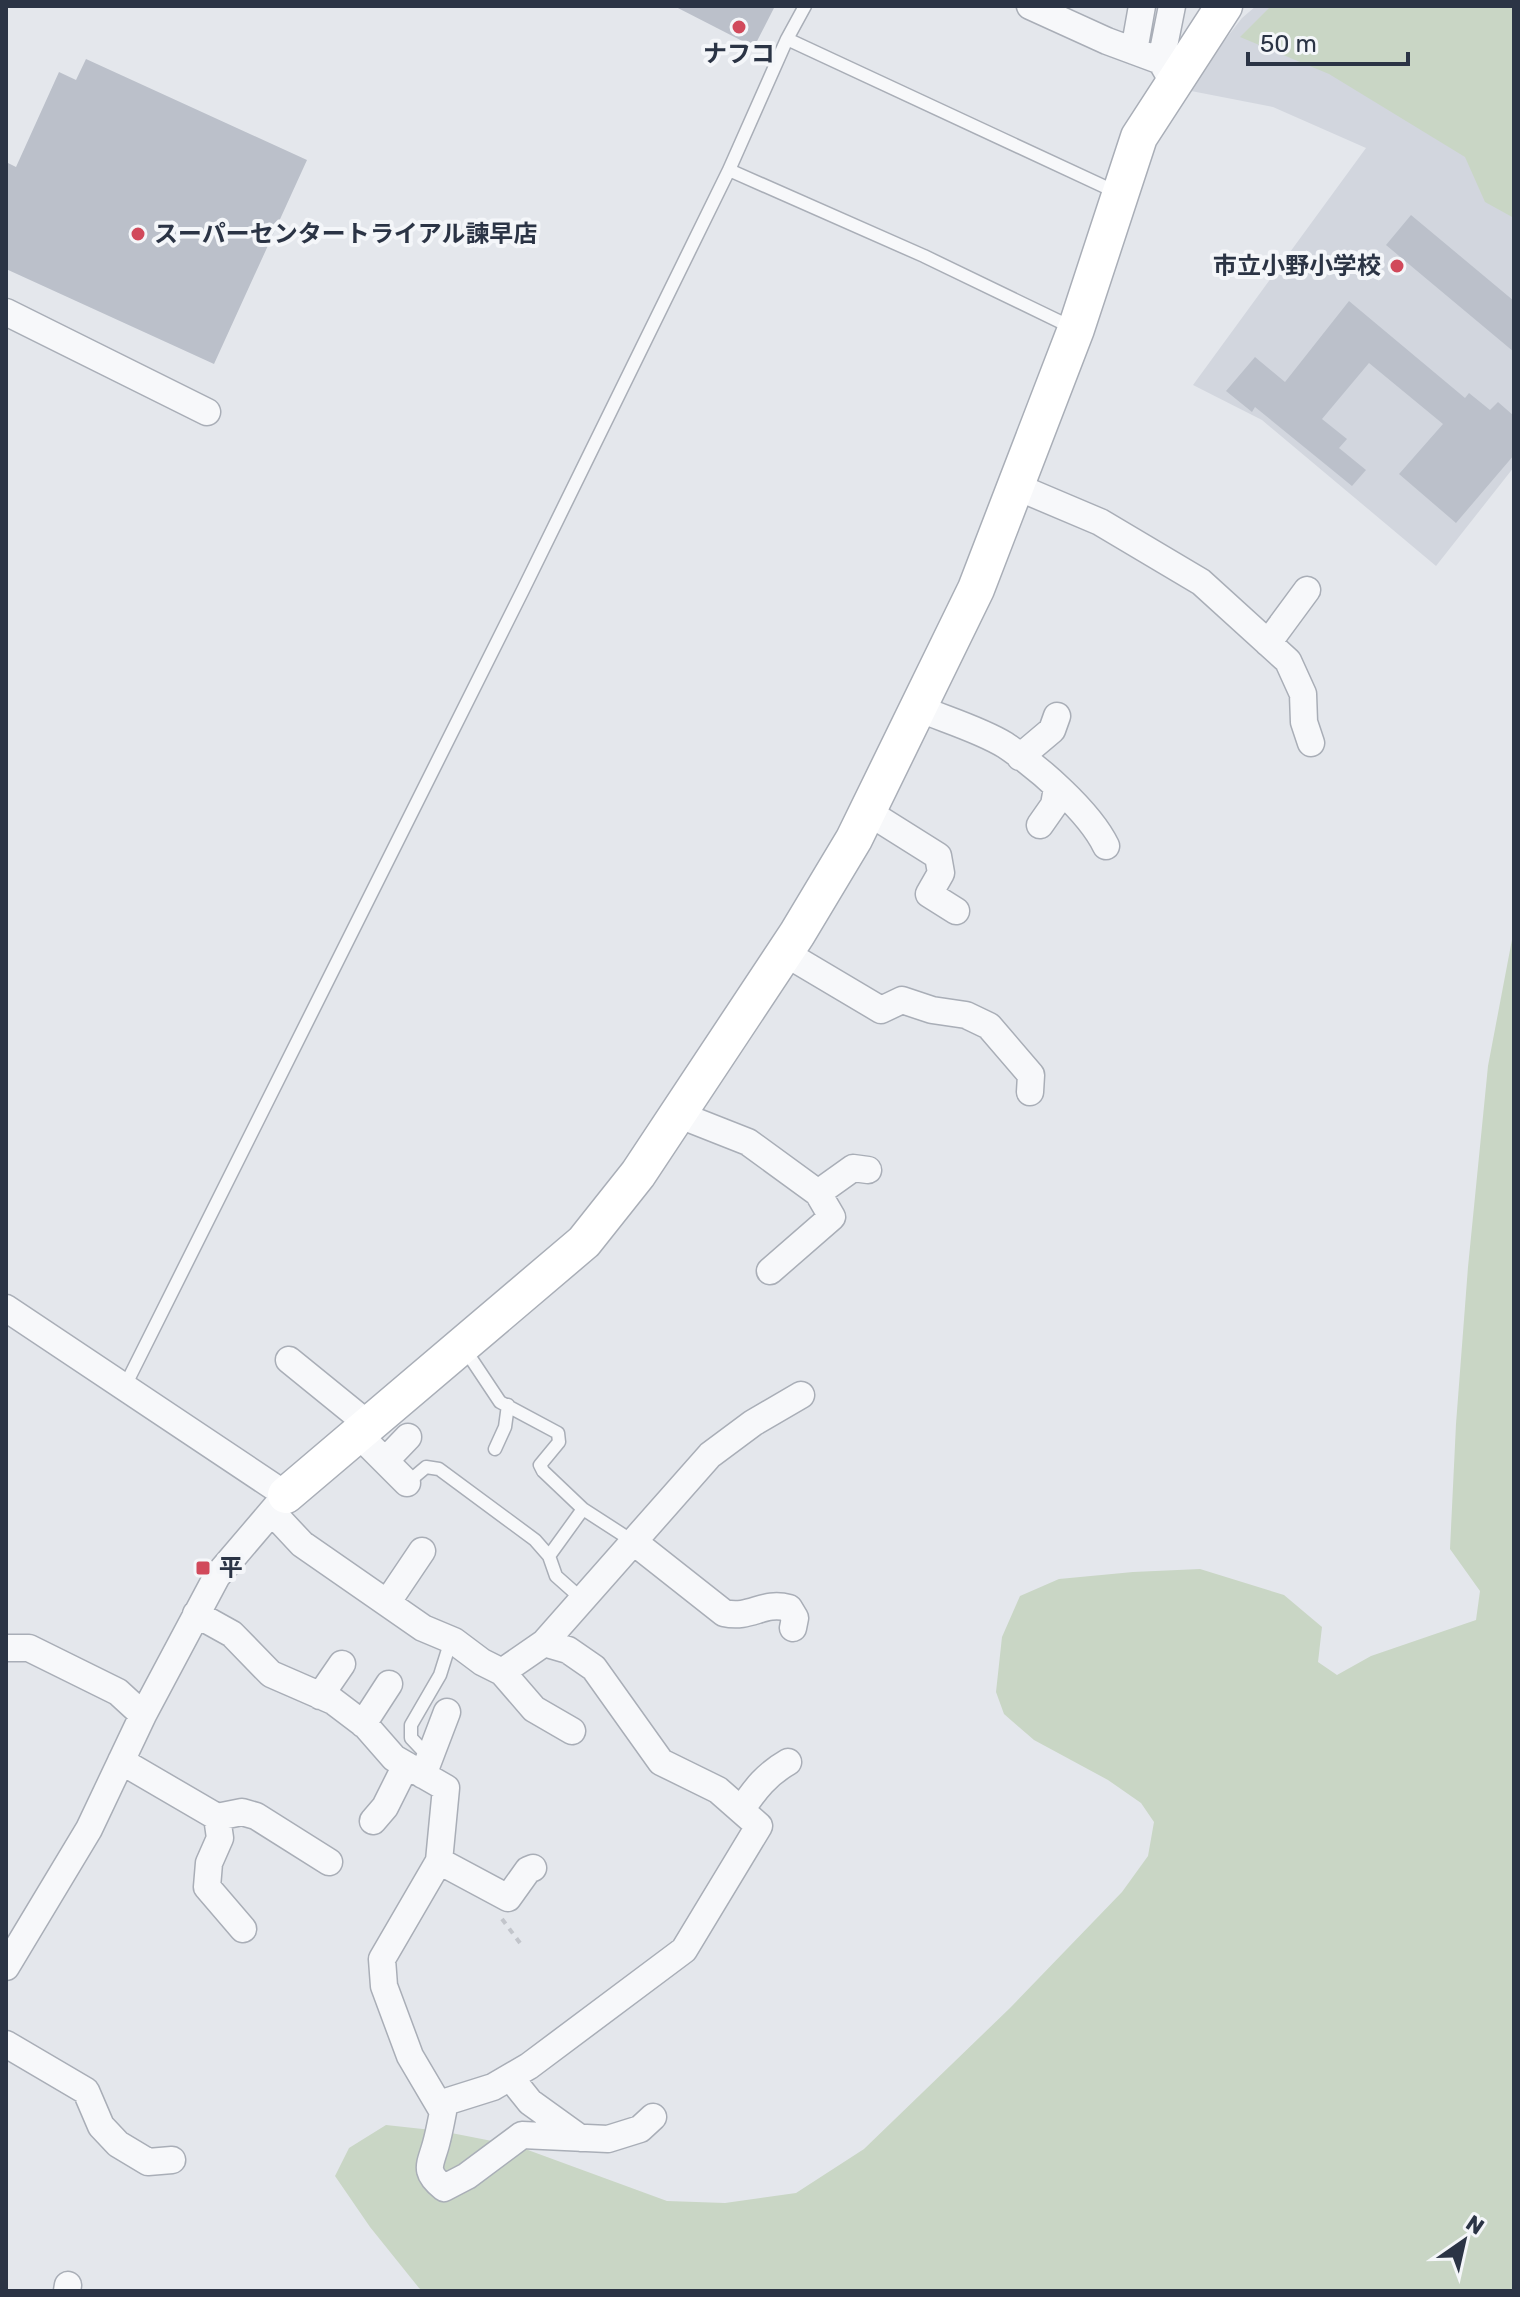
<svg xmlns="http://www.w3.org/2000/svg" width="1520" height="2297" viewBox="0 0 1520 2297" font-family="Rubik,'Noto Sans JP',sans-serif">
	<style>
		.built { fill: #d2d6de }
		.green { fill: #c9d6c5 }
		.building { fill: #bbc0ca }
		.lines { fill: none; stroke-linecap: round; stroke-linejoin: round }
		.lane-casing { stroke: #a9aeb7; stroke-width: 15 }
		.street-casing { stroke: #a9aeb7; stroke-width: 29 }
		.secondary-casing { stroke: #a9aeb7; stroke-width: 39 }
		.path { stroke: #c2c5cb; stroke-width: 4; stroke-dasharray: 6 6; stroke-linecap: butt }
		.lane { stroke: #f7f8fa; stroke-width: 12 }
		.street { stroke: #f7f8fa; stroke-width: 26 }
		.secondary { stroke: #fff; stroke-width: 36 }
		.poi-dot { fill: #d1495b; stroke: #f4f6f9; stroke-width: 3 }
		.labels { text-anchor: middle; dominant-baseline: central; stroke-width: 8; stroke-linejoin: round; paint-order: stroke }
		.poi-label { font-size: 24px; font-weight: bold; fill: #2b3445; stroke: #f4f6f9; text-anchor: start }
	</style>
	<rect width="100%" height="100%" fill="#e4e7ec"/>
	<path class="built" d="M1256 6H1514V467L1436 566 1262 420 1193 385 1366 148 1273 107 1186 90 1242 18Z"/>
	<path class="green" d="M1271 6H1514V218L1485 202 1465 157 1329 74 1240 37Z
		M1514 929V2291H423L419 2288 370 2227 335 2176 349 2148 386 2125 441 2131 517 2146 667 2201 725 2203 796 2193 864 2149 1010 2008 1122 1892 1148 1856 1154 1822 1141 1803 1108 1780 1034 1740 1004 1714 996 1692 1002 1637 1020 1596 1059 1579 1133 1572 1200 1569 1284 1595 1322 1627 1318 1662 1337 1675 1371 1656 1476 1620 1480 1591 1450 1549 1456 1424 1468 1267 1488 1066Z"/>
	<path class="building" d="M674 6H775L754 47Z
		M86 59 307 160 214 364 6 269V162L16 167 59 72 76 80Z
		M1411 215 1514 301V352L1386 245Z
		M1349 301 1465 398 1469 393 1490 410 1498 402 1514 416V455L1456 523 1399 474 1443 424 1369 363 1322 419 1347 439 1339 448 1366 470 1352 486 1255 407 1252 412 1226 391 1255 357 1285 382Z"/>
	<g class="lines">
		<g class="lane-casing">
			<path id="lane" d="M805 6 787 39 1116 192
				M729 170 787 39
				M464 1348 500 1402 558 1433 559 1442 540 1465 543 1471 583 1509 634 1542
				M125 1386 523 590 729 170 924 256 1073 328
				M495 1449 505 1427 508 1405
				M407 1483 426 1467 439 1469 535 1540 549 1556 556 1576 583 1600
				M549 1556 583 1509
				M429 1757 411 1738V1725L440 1675 451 1640"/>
		</g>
		<g class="street-casing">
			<path id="street" d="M1030 6 1107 41 1161 61
				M1134 51 1142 6
				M1169 75 1161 61 1172 6
				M6 312 207 412
				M1015 486 1100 522 1201 582 1288 661 1303 694 1304 722 1311 743
				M1268 643 1307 590
				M918 708C944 719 981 730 1005 745 1038 767 1089 811 1106 846
				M1020 757 1052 730 1057 716
				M868 812 938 856 941 873 929 894 956 911
				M1040 825 1054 805 1057 788
				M785 953 881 1010 902 1000 932 1010 966 1015 989 1026 1031 1075 1030 1092
				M677 1114 748 1142 818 1193 832 1217 770 1271
				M818 1193 853 1168 868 1170
				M6 1308 286 1495 217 1576 143 1715 89 1829 6 1967
				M289 1360 369 1425
				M358 1434 407 1483
				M385 1461 408 1437
				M272 1512 302 1544 423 1628 454 1641 482 1662 502 1672 544 1643 568 1650 594 1668 661 1762 718 1790 759 1826 684 1950 529 2066 493 2087 439 2104
				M634 1542 724 1613C752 1619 762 1601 789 1608L795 1618 793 1628
				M387 1603 422 1551
				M196 1614 232 1634 271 1674 333 1701 366 1726 394 1758 446 1788 439 1861 382 1959 384 1986 410 2056 443 2112C441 2122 439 2133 436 2144 430 2166 423 2171 444 2188L467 2176 522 2135 608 2139 640 2129 653 2117
				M544 1643 710 1455 753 1423 801 1395
				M6 1648H29L118 1692 143 1715
				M502 1672 534 1709 572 1731
				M320 1696 342 1664
				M363 1724 389 1684
				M121 1761 217 1817 242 1812 256 1816 329 1862
				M423 1775 447 1712
				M742 1809C755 1789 767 1774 788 1762
				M217 1817 220 1838 209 1863 207 1887 243 1929
				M373 1821 385 1807 406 1765
				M439 1861 508 1898 528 1870 533 1868
				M6 2044 86 2091 101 2126 118 2144 148 2162 172 2160
				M510 2077 530 2102 580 2138
				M67 2291 68 2285"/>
		</g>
		<g class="secondary-casing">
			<path id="secondary" d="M286 1495 584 1242 638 1174 797 934 854 839 976 589 1076 329 1139 137 1224 6"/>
		</g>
		<path class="path" d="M502 1919 520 1943"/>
		<use href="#lane" class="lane"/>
		<use href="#street" class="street"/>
		<use href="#secondary" class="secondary"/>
	</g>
	<g class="poi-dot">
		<circle cx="739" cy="27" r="8"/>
		<circle cx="138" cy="234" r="8"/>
		<circle cx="1397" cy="266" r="8"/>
		<rect x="195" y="1560" width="16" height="16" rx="4"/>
	</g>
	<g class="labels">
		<g class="poi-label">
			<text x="739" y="54" text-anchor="middle">ナフコ</text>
			<text x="154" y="234">スーパーセンタートライアル諫早店</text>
			<text x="1381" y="266" text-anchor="end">市立小野小学校</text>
			<text x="219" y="1568">平</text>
		</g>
	</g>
	<rect width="1520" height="2297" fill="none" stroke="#2b3445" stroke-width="16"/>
	<g transform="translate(1464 2241) rotate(34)" stroke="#f4f6f9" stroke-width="6" paint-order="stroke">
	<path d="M0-6L14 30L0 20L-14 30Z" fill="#2b3445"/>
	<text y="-12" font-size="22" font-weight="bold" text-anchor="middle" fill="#2b3445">N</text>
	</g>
	<path d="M1248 52v12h160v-12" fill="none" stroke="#2b3445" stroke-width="4"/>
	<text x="1260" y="52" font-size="24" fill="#2b3445" stroke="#f4f6f9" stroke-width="6" paint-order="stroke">50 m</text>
</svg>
